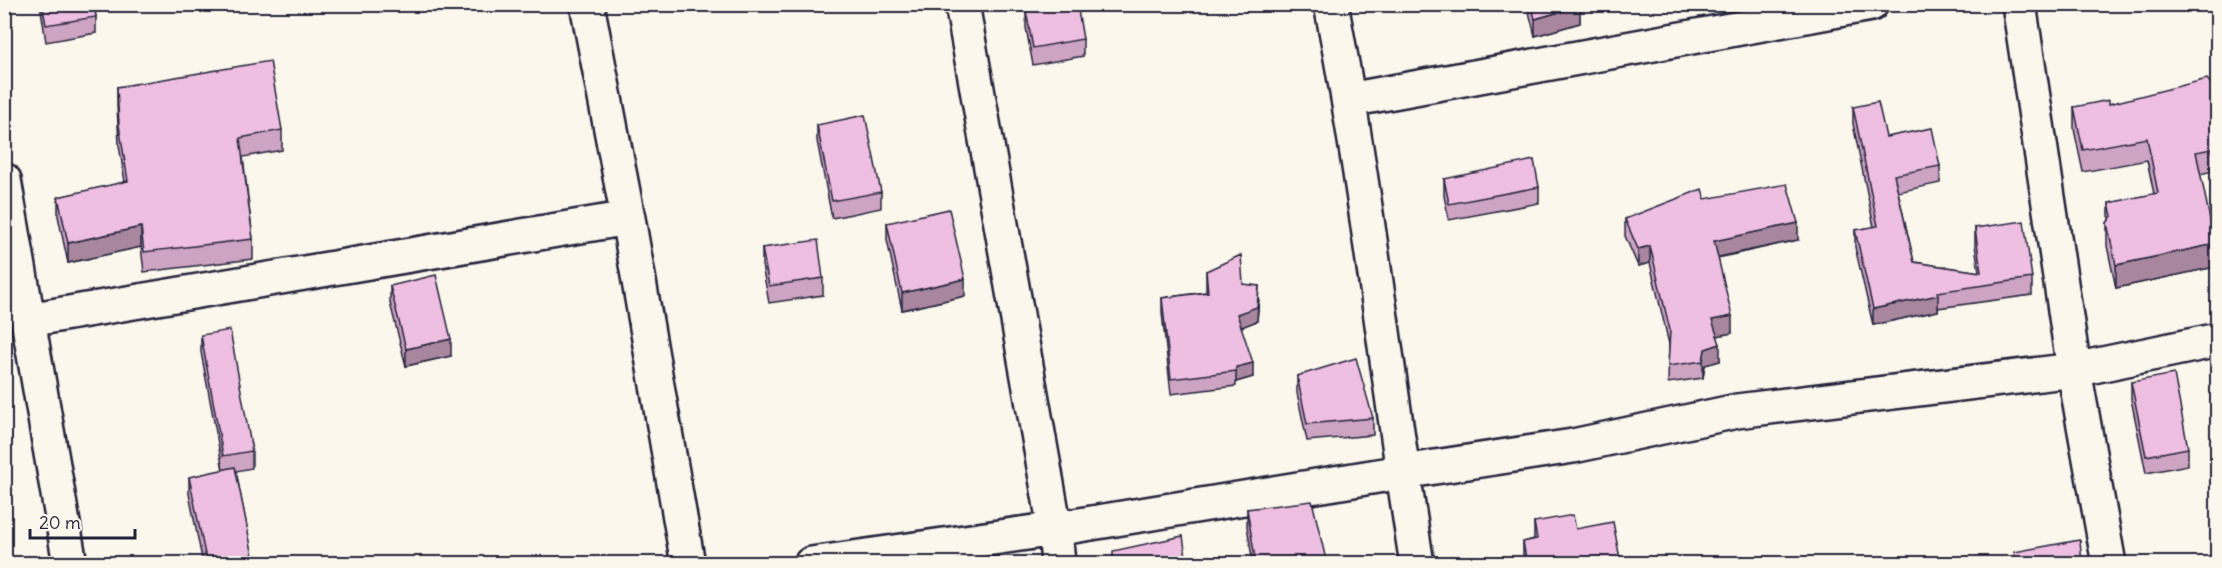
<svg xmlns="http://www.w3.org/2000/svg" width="2222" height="568" viewBox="0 0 2222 568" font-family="Delius,sans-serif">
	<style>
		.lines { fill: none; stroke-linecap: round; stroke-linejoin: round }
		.street-casing { stroke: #22223b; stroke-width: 38 }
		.street { stroke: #fbf7ec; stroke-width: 33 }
		.wall { fill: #cda4c2; stroke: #22223b; stroke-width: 1.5 }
		.shaded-wall { fill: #a7869e; stroke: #22223b; stroke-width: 1.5 }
		.building { fill: #eebfe1; stroke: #22223b; stroke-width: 1.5 }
	</style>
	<rect width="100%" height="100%" fill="#fbf7ec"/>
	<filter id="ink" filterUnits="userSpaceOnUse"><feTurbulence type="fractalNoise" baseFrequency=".0167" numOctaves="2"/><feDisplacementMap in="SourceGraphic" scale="12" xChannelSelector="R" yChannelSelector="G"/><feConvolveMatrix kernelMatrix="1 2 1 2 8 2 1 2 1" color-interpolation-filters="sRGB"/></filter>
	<g filter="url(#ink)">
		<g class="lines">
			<g class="street-casing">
				<path id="street" d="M587 4 628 218 688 564
					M962 4 1055 529 1058 564
					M1331 4C1367 190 1387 377 1417 564
					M2019 4 2074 370 2109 564
					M1349 100 1871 4
					M4 180 70 564
					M28 320 628 218
					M811 564 1055 529 1402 472 1573 446 1737 411 2074 370 2218 340"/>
			</g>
			<use href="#street" class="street"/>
		</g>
		<path class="wall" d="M40 4H94L96 17V33L46 42Z
			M1527 4H1579L1580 23 1535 36Z
			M1026 11 1083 39V56L1033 65 1026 28Z
			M2217 84V170L2200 174 2215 267 2116 288 2107 246V223L2109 220V203L2154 194 2147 160 2083 172 2074 129V107L2109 104Z
			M117 87 282 130V150L243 157 253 239V259L144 272 141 247 68 263 58 216V197L125 182 119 145 117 106Z
			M1853 107 1886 137 1940 166V183L1898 192 1914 262 1979 272 1975 245V228L2032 278V295L1938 308V311L1873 325 1855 247V230L1874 227 1853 124Z
			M817 125 881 192V208L832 218 817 141Z
			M1444 179 1539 187V203L1449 220 1444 196Z
			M1705 199 1798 240 1718 258 1732 333 1717 336 1720 361 1705 365 1703 378 1668 383 1669 344 1650 263 1638 266 1625 236V219Z
			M887 223 965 296 902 310 887 240Z
			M762 248 823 278V295L769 303 762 265Z
			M1206 271 1243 284 1259 300 1257 321 1241 327 1253 377 1236 382V386L1171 394 1162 313V298L1206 292Z
			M390 286 451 356 406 366 390 303Z
			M201 335 252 451V468L236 471 254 564H203L189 494V477L223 470 201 352Z
			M1297 376 1373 418V435L1307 441 1297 393Z
			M2131 382 2188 448V465L2146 473 2131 399Z
			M4 399 5 404V421H4Z
			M1247 509 1327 564H1253L1247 526Z
			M1534 522 1576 529 1621 564H1523V542L1534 539Z"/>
		<path class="shaded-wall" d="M1580 6V23L1535 36V19Z
			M1798 223V240L1714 258V241Z
			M141 227V247L68 263V243Z
			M2215 244V267L2116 288V265Z
			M1650 246V263L1638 266V249Z
			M965 279V296L902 310V293Z
			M1259 286 1257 321 1237 329V314Z
			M1938 295V311L1873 325V309Z
			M1732 316V333L1712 337V320Z
			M451 339V356L406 366V349Z
			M1720 344V361L1705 365 1703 378V361L1705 349Z
			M1253 363V377L1236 382V367Z"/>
		<path class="building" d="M42 4H94L96 17 46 25Z
			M1059 4H1077L1083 39 1033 48 1026 11Z
			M1531 4H1579L1580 6 1535 19Z
			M270 61 282 130 240 138 253 239 144 252 141 227 68 243 58 197 128 181 119 125 117 87Z
			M2207 79 2212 85 2217 84V148L2196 152 2215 244 2116 265 2107 223 2112 216 2109 203 2158 193 2147 138 2083 150 2074 107 2109 100V104Z
			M1878 102 1886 137 1932 128 1940 166 1894 175 1914 262 1981 272 1975 228 2024 221 2032 278 1937 292 1938 295 1873 309 1855 230 1878 226 1853 107Z
			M865 115 881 192 832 201 817 125Z
			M1534 160 1539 187 1449 204 1444 179Z
			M1787 184 1798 223 1714 241 1732 316 1712 320 1720 344 1705 349 1703 361 1668 366 1670 330 1650 246 1638 249 1625 219 1702 189 1705 199Z
			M949 209 965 279 902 293 887 223Z
			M818 240 823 278 769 286 762 248Z
			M1241 255 1243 284 1259 286 1257 307 1237 314 1253 363 1236 367V371L1171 379 1162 298 1208 292 1206 271Z
			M436 275 451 339 406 349 390 286Z
			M230 330 252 451 223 456 201 335Z
			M1356 358 1373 418 1307 424 1297 376Z
			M2174 374 2188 448 2146 456 2131 382Z
			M235 467 254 561 241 564H207L189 477Z
			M1312 501 1327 564H1256L1247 509Z
			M1573 515 1576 529 1613 522 1621 564H1527L1523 542 1537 539 1534 522Z
			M1183 536 1187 564H1113V551Z
			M2080 540 2082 564H2016L2014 552Z
			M987 557 988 564H960Z"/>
	</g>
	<rect width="2222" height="568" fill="none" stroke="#fbf7ec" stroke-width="24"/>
	<rect x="12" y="12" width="2198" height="544" fill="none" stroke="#22223b" stroke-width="2" filter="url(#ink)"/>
	<path d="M30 529v9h105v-9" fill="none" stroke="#22223b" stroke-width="3"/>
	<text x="39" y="529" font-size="18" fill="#22223b" stroke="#fbf7ec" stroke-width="4.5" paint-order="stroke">20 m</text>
</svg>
